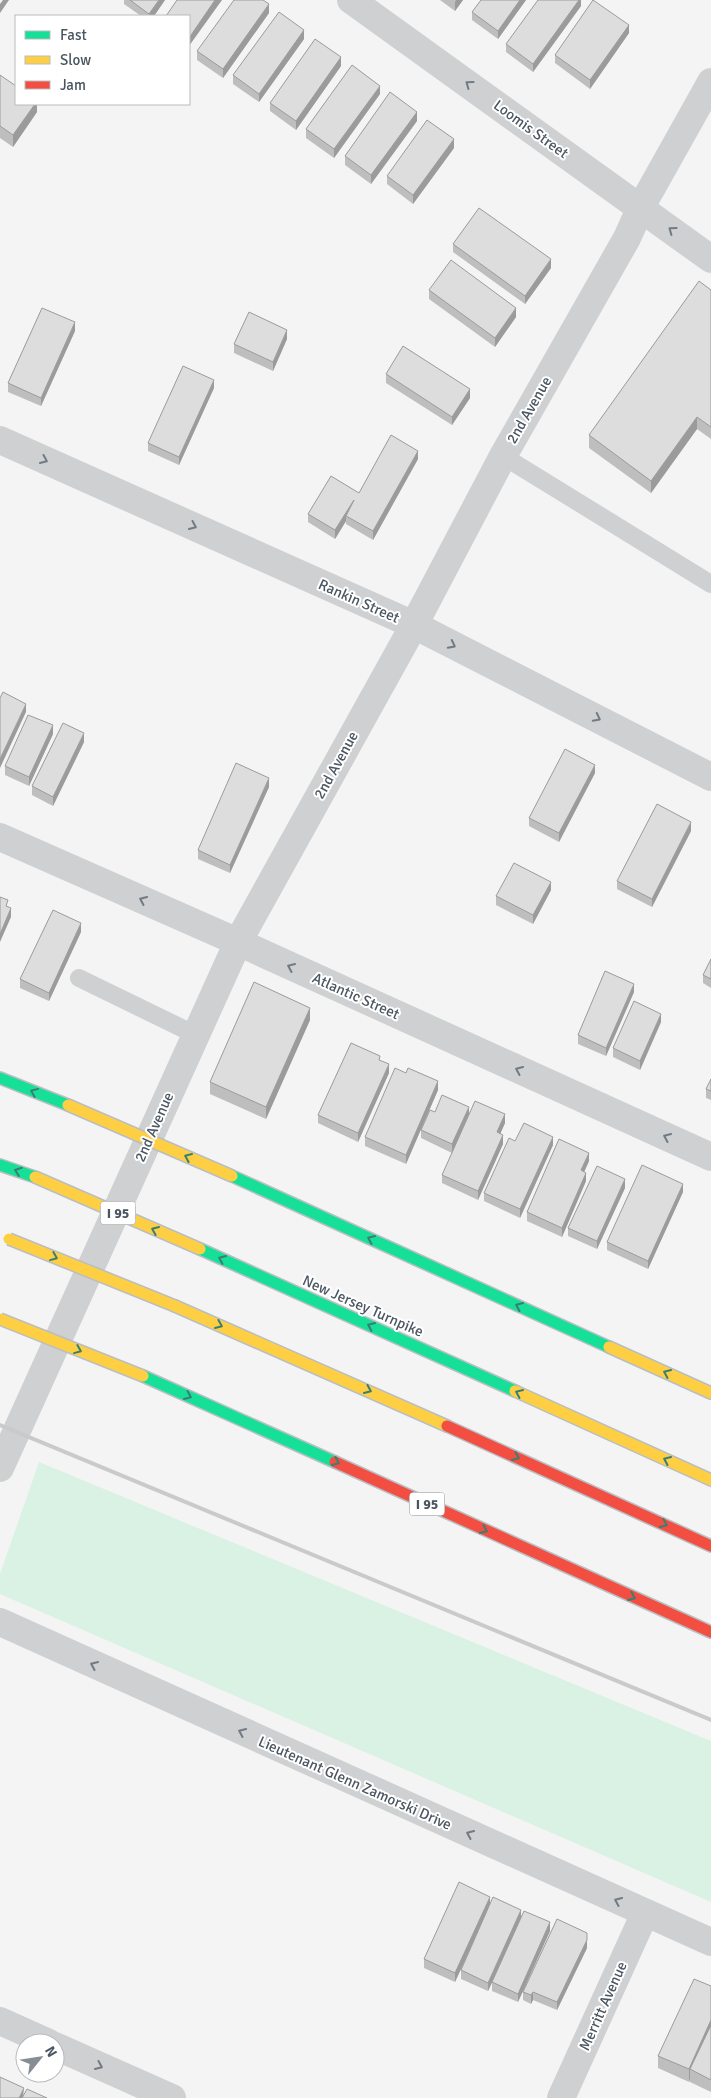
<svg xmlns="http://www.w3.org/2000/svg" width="711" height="2098" viewBox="0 0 711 2098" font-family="Signika,sans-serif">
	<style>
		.green { fill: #d9f2e3 }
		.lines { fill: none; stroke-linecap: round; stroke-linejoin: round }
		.fast-casing { stroke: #b9bec3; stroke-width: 14 }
		.slow-casing { stroke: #b9bec3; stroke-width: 14 }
		.jam-casing { stroke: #b9bec3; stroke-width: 14 }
		.lane { stroke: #ced0d2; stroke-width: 18 }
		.street { stroke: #ced0d2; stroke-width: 28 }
		.fast { stroke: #16e098; stroke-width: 11 }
		.slow { stroke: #ffcf43; stroke-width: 11 }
		.jam { stroke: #f24e42; stroke-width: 11 }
		.rail { stroke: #c9cacc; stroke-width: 4 }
		.slow-bridge-casing { stroke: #b9bec3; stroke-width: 14; stroke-linecap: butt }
		.slow-bridge { stroke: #ffcf43; stroke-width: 11 }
		.wall { fill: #bebebf }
		.shaded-wall { fill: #9b9b9b }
		.building { fill: #ddddde; stroke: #9b9b9b }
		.oneway { stroke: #727b83 }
		.oneway2 { stroke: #3a7f72 }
		.labels { text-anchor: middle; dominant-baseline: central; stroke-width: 4; stroke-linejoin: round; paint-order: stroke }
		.shield { fill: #fff; stroke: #808990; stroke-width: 1 }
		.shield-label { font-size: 14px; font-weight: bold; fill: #4a5661 }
		.street-label { font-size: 15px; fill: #4a5661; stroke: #fff }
	</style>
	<rect width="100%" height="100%" fill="#f4f4f4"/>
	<path class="green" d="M39 1462 711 1741V1902L0 1594V1574Z"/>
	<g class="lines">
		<g class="fast-casing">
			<path id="fast" d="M0 1078 68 1105
				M0 1165 35 1177
				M232 1176 609 1347
				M200 1249 515 1391
				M143 1376 335 1462"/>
		</g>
		<g class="slow-casing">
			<path id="slow" d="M175 1306 447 1426
				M609 1347 711 1393
				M515 1391 711 1480"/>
		</g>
		<g class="jam-casing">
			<path id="jam" d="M447 1426 711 1546
				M335 1462 711 1632"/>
		</g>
		<path class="lane" d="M503 456 711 584
			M79 978 196 1035"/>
		<path class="street" d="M351 0 711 259
			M0 440 414 625 711 777
			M0 837 238 942 711 1157
			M0 1468 238 942 414 625 503 456 627 238 641 207 711 82
			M0 1622 711 1942
			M0 2021 49 2043
			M55 2046 172 2098
			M561 2098 645 1913"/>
		<use href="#fast" class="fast"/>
		<use href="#slow" class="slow"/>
		<use href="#jam" class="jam"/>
		<path class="rail" d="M0 1425 711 1720"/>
		<g class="slow-bridge-casing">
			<path id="slow-bridge" d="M68 1105 232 1176
				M35 1177 200 1249
				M9 1239 175 1306
				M0 1319 143 1376"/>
		</g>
		<use href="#slow-bridge" class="slow-bridge"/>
	</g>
	<path class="wall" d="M124 0H165L154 16H141L124 4Z
		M440 0H463L455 11Z
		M481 0H526L498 39 472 20V12Z
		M581 0V6L533 72 506 52V44Z
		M269 13 223 78 197 60V51Z
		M629 33 590 89 555 63V55Z
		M304 39 259 102 233 84V75Z
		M341 66 296 130 270 111V103Z
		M0 75 37 104V112L13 147 0 138Z
		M380 94 334 158 306 138V129Z
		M417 121 371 184 345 165V156Z
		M454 148 413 204 387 184V176Z
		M453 244 551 268 525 304 453 252Z
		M429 290 516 317 495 347 429 299Z
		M711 290V439L697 429 651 493 589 448V435Z
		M75 331 41 406 8 392V383Z
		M287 339 273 371 234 353V344Z
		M386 374 470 398 452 425 386 383Z
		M214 388 179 465 148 451V443Z
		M418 459 373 540 346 524V521L335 539 308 522V514L359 493Z
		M53 734 29 786 5 775V766Z
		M84 742 53 806 32 795V786Z
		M595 773 559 842 529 826V818Z
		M269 787 230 873 198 859V850Z
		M691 831 652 907 617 889V881Z
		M551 890 533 924 496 905V896Z
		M81 932 49 1001 20 988V979Z
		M711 959V988L703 983V975Z
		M634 992 606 1056 578 1044V1035Z
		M310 1020 266 1119 210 1094V1082Z
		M661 1022 640 1070 613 1057V1048Z
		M389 1073 358 1142 318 1123V1115Z
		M711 1079V1100L706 1098V1089Z
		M438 1090 406 1164 365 1146V1137Z
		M435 1112 469 1115 505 1123 500 1134 503 1144 478 1200 442 1183V1175L452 1153 421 1138V1130Z
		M515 1141 553 1145 520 1218 484 1201V1193Z
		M589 1161 584 1172 586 1181 562 1237 527 1221V1212Z
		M625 1188 597 1249 568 1236V1228Z
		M683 1192 648 1269 607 1250V1242Z
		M490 1905 550 1931 518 2002 492 1991V1983L488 1991 461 1979V1970L484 1919 455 1982 424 1968V1959Z
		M587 1941V1948L557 2010 533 2000 531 2004 523 2000V1992Z
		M711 1986V2092L690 2082V2079L689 2082 658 2068V2056Z"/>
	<path class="shaded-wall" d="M3 0H9L0 13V4Z
		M159 0H165L154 16H149V14Z
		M215 0H222L189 46V38Z
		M456 0H463L455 11V2Z
		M520 0H526L498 39V31Z
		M579 0H581V6L533 72V64Z
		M269 4V13L223 78V69Z
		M629 25V33L590 89V80Z
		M304 30V39L259 102V94Z
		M341 57V66L296 130V121Z
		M380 86V94L334 158V149Z
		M35 104H37V112L13 147V135Z
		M417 112V121L371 184V175Z
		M454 139V148L413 204V195Z
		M551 259V268L525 304V296Z
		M516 308V317L495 347V338Z
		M75 322V331L41 406V398Z
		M287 330V339L273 371V362Z
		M214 380V388L179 465V457Z
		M470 389V398L452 425V417Z
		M697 417V429L651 493V481Z
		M418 451V459L373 540V531Z
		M354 500 346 516V521L335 539V530Z
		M26 704V712L0 768V759Z
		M53 725V734L29 786V777Z
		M84 733V742L53 806V797Z
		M595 765V773L559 842V833Z
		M269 778V787L230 873V865Z
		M691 822V831L652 907V899Z
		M551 882V890L533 924V915Z
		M11 908V917L0 942V934Z
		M81 923V932L49 1001V993Z
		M634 984V992L606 1056V1048Z
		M310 1008V1020L266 1119V1107Z
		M661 1014V1022L640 1070V1061Z
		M389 1064V1073L358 1142V1133Z
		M438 1081V1090L406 1164V1155Z
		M469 1107V1115L452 1153V1144Z
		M505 1114V1123L497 1141V1132Z
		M503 1135V1144L478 1200V1191Z
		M553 1137V1145L520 1218V1209Z
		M589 1153V1161L581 1179V1170Z
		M586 1173V1181L562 1237V1228Z
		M625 1179V1188L597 1249V1241Z
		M683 1184V1192L648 1269V1261Z
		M490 1897V1905L455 1982V1973Z
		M521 1910V1918L488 1991V1983Z
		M550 1922V1931L518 2002V1994Z
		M587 1933V1948L557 2010V2002Z
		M533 1992V2000L531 2004V1995Z
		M711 2020V2032L690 2069V2079L689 2082V2069Z
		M24 2088 23 2098H19Z"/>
	<path class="building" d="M130 0H159L149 14Z
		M177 0H215L189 38V16H166Z
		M234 0H263L269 4 223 69 197 51Z
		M481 0H520L498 31 472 12Z
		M538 0H579L533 64 506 44Z
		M593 0 629 25 590 80 555 55Z
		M279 12 304 30 259 94 233 75Z
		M315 39 341 57 296 121 270 103Z
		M352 65 380 86 334 149 306 129Z
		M0 75 16 86V104H35L13 135 0 126Z
		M390 92 417 112 371 175 345 156Z
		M427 120 454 139 413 195 387 176Z
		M479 208 551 259 525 296 453 244Z
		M451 260 516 308 495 338 429 290Z
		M699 281 711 290V427L697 417 651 481 589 435Z
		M42 308 75 322 41 398 8 383Z
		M249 312 287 330 273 362 234 344Z
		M403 346 470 389 452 417 386 374Z
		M183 366 214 380 179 457 148 443Z
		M391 435 418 451 373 531 346 516 354 500 335 530 308 514 331 476 359 493Z
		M3 692 26 704 0 759V698Z
		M28 715 53 725 29 777 5 766Z
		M63 723 84 733 53 797 32 786Z
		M565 749 595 765 559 833 529 818Z
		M236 763 269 778 230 865 198 850Z
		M657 804 691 822 652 899 617 881Z
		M514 863 551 882 533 915 496 896Z
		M0 897 8 900 6 906 11 908 0 934Z
		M53 910 81 923 49 993 20 979Z
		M711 959V979L703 975Z
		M605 971 634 984 606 1048 578 1035Z
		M254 982 310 1008 266 1107 210 1082Z
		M634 1001 661 1014 640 1061 613 1048Z
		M351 1043 380 1056 379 1060 389 1064 358 1133 318 1115Z
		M395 1068 406 1073 408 1068 438 1081 406 1155 365 1137Z
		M711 1079V1091L706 1089Z
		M442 1095 469 1107 452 1144 421 1130 430 1110 435 1112Z
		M475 1101 505 1114 497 1132 503 1135 478 1191 442 1175Z
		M524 1123 553 1137 520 1209 484 1193 509 1138 515 1141Z
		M559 1139 589 1153 581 1170 586 1173 562 1228 527 1212Z
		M642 1165 683 1184 648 1261 607 1242Z
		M597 1166 625 1179 597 1241 568 1228Z
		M459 1882 490 1897 455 1973 424 1959Z
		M493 1897 521 1910 488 1983 461 1970Z
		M524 1911 550 1922 518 1994 492 1982Z
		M557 1919 587 1933V1940L557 2002 533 1992 531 1995 523 1992Z
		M694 1979 711 1986V2020L689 2069 658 2056Z
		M711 2025V2080L690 2069Z
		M0 2077 24 2088 19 2098H0Z
		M27 2089 47 2098H22Z"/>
	<defs><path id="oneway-chevron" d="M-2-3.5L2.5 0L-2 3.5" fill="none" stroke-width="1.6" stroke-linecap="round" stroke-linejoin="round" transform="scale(1.25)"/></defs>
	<g class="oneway">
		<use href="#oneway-chevron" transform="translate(469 84) rotate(-144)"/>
		<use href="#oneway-chevron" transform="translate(672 230) rotate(-144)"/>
		<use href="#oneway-chevron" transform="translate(44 460) rotate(24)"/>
		<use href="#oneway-chevron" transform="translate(193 526) rotate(24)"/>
		<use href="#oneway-chevron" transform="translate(452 645) rotate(27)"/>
		<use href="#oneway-chevron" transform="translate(597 718) rotate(27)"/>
		<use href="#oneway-chevron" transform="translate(143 900) rotate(-156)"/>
		<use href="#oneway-chevron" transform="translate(291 967) rotate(-156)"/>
		<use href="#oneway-chevron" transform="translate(519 1070) rotate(-156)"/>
		<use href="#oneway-chevron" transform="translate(667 1137) rotate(-156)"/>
		<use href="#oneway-chevron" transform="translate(94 1665) rotate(-156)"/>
		<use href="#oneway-chevron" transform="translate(242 1732) rotate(-156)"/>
		<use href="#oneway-chevron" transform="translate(470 1834) rotate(-156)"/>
		<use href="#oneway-chevron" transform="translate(618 1901) rotate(-156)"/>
		<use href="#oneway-chevron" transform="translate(99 2066) rotate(24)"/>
	</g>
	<g class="oneway2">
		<use href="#oneway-chevron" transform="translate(34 1092) rotate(-158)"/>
		<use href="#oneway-chevron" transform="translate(188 1157) rotate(-157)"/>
		<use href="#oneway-chevron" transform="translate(18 1171) rotate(-160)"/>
		<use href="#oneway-chevron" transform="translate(155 1230) rotate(-157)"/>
		<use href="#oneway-chevron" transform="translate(371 1239) rotate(-156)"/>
		<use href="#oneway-chevron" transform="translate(54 1257) rotate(22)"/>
		<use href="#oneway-chevron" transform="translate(222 1259) rotate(-156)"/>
		<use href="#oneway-chevron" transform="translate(519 1306) rotate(-156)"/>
		<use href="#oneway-chevron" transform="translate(219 1325) rotate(23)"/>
		<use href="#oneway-chevron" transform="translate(371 1326) rotate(-156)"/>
		<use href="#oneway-chevron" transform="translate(78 1350) rotate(22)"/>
		<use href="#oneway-chevron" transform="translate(667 1373) rotate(-156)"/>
		<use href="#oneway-chevron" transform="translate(368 1390) rotate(24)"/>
		<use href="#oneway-chevron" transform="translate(519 1393) rotate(-156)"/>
		<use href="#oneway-chevron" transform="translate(188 1396) rotate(24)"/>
		<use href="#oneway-chevron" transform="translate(516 1457) rotate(24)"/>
		<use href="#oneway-chevron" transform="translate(667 1460) rotate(-156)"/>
		<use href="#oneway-chevron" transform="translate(336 1462) rotate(24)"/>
		<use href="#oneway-chevron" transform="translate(664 1524) rotate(24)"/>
		<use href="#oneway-chevron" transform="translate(484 1530) rotate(24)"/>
		<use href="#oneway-chevron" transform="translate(632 1597) rotate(24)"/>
	</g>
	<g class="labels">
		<g class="shield">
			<rect x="100.5" y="1201.5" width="35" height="23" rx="4"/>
			<rect x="409.5" y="1492.5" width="35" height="23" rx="4"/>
		</g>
		<g class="shield-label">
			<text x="118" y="1213">I 95</text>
			<text x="427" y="1504">I 95</text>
		</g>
		<g class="street-label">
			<text transform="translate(531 129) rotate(36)">Loomis Street</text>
			<text transform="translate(529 410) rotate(-60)">2nd Avenue</text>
			<text transform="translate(359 601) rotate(24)">Rankin Street</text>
			<text transform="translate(336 765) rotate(-61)">2nd Avenue</text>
			<text transform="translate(356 996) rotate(24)">Atlantic Street</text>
			<text transform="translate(154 1127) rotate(-66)">2nd Avenue</text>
			<text transform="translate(363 1306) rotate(24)">New Jersey Turnpike</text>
			<text transform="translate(355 1783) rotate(24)">Lieutenant Glenn Zamorski Drive</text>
			<text transform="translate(603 2006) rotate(-66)">Merritt Avenue</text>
		</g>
	</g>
	<rect x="15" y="15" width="175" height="90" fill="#ffffff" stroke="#b7bbc0"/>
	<rect x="25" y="31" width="25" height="8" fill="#16e098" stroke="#b7bbc0"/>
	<text x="60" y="40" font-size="15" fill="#4a5661">Fast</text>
	<rect x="25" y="56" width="25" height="8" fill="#ffcf43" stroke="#b7bbc0"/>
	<text x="60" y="65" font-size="15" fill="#4a5661">Slow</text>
	<rect x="25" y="81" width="25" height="8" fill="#f24e42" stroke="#b7bbc0"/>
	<text x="60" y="90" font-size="15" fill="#4a5661">Jam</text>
	<g transform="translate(40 2058) rotate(60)"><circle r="24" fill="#ffffff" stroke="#b7bbc0"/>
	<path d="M0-4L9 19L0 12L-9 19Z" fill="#868d94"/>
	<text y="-8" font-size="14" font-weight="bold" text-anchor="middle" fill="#4a5661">N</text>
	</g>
</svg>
